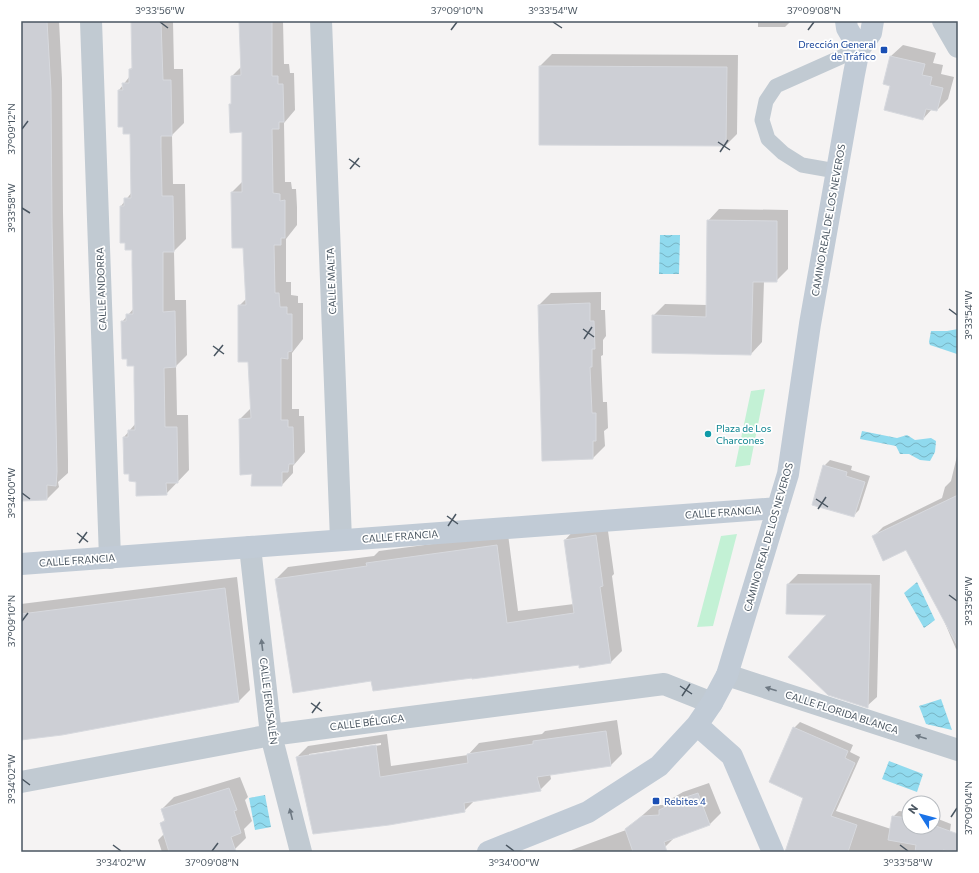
<svg xmlns="http://www.w3.org/2000/svg" width="979" height="873" viewBox="0 0 979 873" font-family="Commissioner,sans-serif">
	<style>
		.garden { fill: #c3f1d5 }
		.water { fill: url(#water-waves) }
		.shadow { fill: #0003; fill-rule: evenodd }
		.building { fill: #cdcfd5; stroke: #d7d9de }
		.lines { fill: none; stroke-linecap: round; stroke-linejoin: round }
		.lane { stroke: #c1cad2; stroke-width: 15 }
		.street { stroke: #c1cad2; stroke-width: 22 }
		.secondary { stroke: #c1cbd6; stroke-width: 22 }
		.oneway { fill: #6e7983 }
		.ticks { fill: none; stroke: #4a5661; stroke-width: 1.5 }
		.transit-dot { fill: #1a4fb4; stroke: #fff; stroke-width: 1.5 }
		.culture-dot { fill: #0f9aa8; stroke: #fff; stroke-width: 1.5 }
		.labels { text-anchor: middle; dominant-baseline: central; stroke-width: 3.5; stroke-linejoin: round; paint-order: stroke }
		.transit-label { font-size: 10px; fill: #164399; stroke: #fff; text-anchor: end }
		.street-label { font-size: 10px; fill: #4a5661; stroke: #fff }
		.culture-label { font-size: 10px; fill: #0d838f; stroke: #fff; text-anchor: start }
		.neatline { fill: none; stroke: #4a5661; stroke-width: 1.5 }
		.ticks-label { font-size: 10px; text-anchor: middle; fill: #4a5661 }
	</style>
	<defs>
		<pattern id="water-waves" width="16" height="10" patternUnits="userSpaceOnUse"><rect width="16" height="10" fill="#90daee"/><path d="M0 5q4-4 8 0t8 0" fill="none" stroke="#78b4c4"/></pattern>
	</defs>
	<rect width="100%" height="100%" fill="#f5f3f3"/>
	<path class="garden" d="M765 389 750 465 735 467 751 391Z
		M737 534 713 626 697 627 721 536Z"/>
	<path class="water" d="M660 235H680L679 274H659Z
		M958 329 957 354 930 345 929 342 931 331H947Z
		M862 431 897 438 907 435 915 440 931 438 936 441 935 452 930 461 920 460 909 454H900L896 446 860 439Z
		M917 582 935 620 924 628 904 593Z
		M941 699 952 730 926 724 919 706Z
		M889 761 923 774 917 792 882 779Z
		M265 795 271 827 255 830 249 798Z"/>
	<path class="shadow" d="M21 21H59L62 79 63 212 68 460V473L58 482 59 487 47 499 21 500Z
		M132 21H173L174 69H183L184 123 172 135 173 184H185L186 239 174 251 175 300H186L187 355 176 366 177 415H188L189 470 166 494 137 481 124 437 136 423 135 365 122 322 134 308 133 249 121 206 132 192 131 133 124 126 119 90 130 76V69L133 67Z
		M240 21H283L284 64H289L290 73H294L295 110 284 123 285 182H291L292 189H296L297 207V225L286 239V282H291V295L298 296V303H303V339L292 353V409H299V416H304L305 452 293 466V473L282 485 253 473 240 419 251 408 249 361 239 306 247 298 244 247 232 192 243 181V131L232 76 241 67Z
		M758 21H791L785 27H758Z
		M903 45 936 53 933 63 943 65 941 74 954 77 948 99 937 110 932 109 923 119 891 85V56Z
		M552 54 738 55 737 134 726 145 540 144V66Z
		M719 209 788 210V269L776 281H764L762 342 751 354 653 316 665 304 707 305 708 221Z
		M601 292V310H605L606 336 603 340V355L601 356 603 402H607L608 428 604 431 605 446 593 458 539 305 551 293Z
		M958 452V648L956 649 939 609 906 549 873 537 883 527 942 498 945 487 951 481Z
		M830 460 852 466 851 470 870 476 859 510 853 516 824 466Z
		M607 524 614 574 612 576 622 651 611 662 580 664 472 676 372 679 276 579 288 567 374 556 379 551 508 534 518 611 574 604 565 540 576 528Z
		M798 574 880 575 877 697 867 706 828 614 788 584Z
		M237 577 250 690 239 701 21 740V604Z
		M617 720 622 754 611 765 550 774 551 779 540 790 475 800 464 811 297 757 308 746 387 734 391 766 468 755 479 743 542 734 545 731ZM381 743V745L309 756V754Z
		M800 722 853 745 850 752 860 757 836 811 891 829 893 817 899 811 909 812V827H933V817L951 824 947 852H800L805 797 794 728Z
		M240 777 248 797 245 800 252 821 244 829 246 838 235 849 227 852H162L158 840 164 834 161 823 166 819 162 809 174 797Z
		M709 783 721 813 710 824 675 837 665 847 652 852H566L626 830 654 805H665L671 799 683 792Z"/>
	<path class="building" d="M21 21H47L51 91 52 224 57 472 56 486 47 485V500L21 501Z
		M131 21H161L163 80H171L172 136H161V148L162 196H173L174 252H163V312L175 311 176 367 164 368 165 427H177L178 483H166L167 495 136 496V482L129 481V474H124L123 437H128V430H135L134 380V366H127V359H122L121 321H126V314H133L132 264V250H125V243H120V206H124V198H131L130 134H123V127H118V90H123L122 83H129V69H132Z
		M239 21H272V76H278V84H283L284 122H279V129H272L273 193 280 194V201L285 200V238H281V245H274L275 293H279L280 307H287V314H292V351L288 352V359L281 358V420H288V427H293L294 464H289L288 472H282V486H251L252 474 240 475 239 419 251 418 248 362H238V305H246L243 248H232L231 192H242V132L230 133 229 104H231V76L241 75Z
		M890 56 925 64 922 75 932 77 930 85 943 88 937 111 926 109 923 120 884 110 890 86 883 84Z
		M539 66 727 67 726 146 539 145Z
		M707 220 777 221V282H753L751 355 652 353V315L706 317Z
		M590 303V321H594L595 349H592V367H590L592 413H596V441H593V459L542 461 538 305Z
		M823 465 847 472 846 476 865 482 854 517 812 505Z
		M958 495V647L906 550 883 561 872 536Z
		M596 535 603 586 600 587 611 663 579 668V665L472 679V678L373 691 371 681 293 693 275 579 367 566 366 563 497 545 507 623 574 613 564 540Z
		M787 584H871L868 708 828 695 788 657 826 615 786 614Z
		M225 588 239 702 62 735 21 740V614Z
		M793 727 848 751 845 758 855 763 831 816 857 825 848 852H785L803 798 769 782Z
		M606 731 611 766 537 777 541 791 464 803 465 812 389 825 313 834 296 757 376 745 380 777 468 763 467 754 533 744V741Z
		M229 788 237 810 234 811 241 833 231 837 236 852H169L160 823 165 821 161 809Z
		M698 793 710 825 664 842 667 852H633L625 829 642 816 659 815V810L672 804 671 802Z
		M892 816 909 818V827H933V825L958 834V852L943 850V852H915L916 845 888 840Z"/>
	<g class="lines">
		<path class="lane" d="M836 171 802 165 783 153 768 139 762 120 766 101 776 86 859 49"/>
		<path class="street" d="M91 21 110 558
			M321 21 341 540
			M943 21 958 47
			M250 547 271 735 301 852
			M727 675 958 750
			M21 782 271 735 664 684 712 703"/>
		<path class="secondary" d="M846 21 847 28 859 49
			M21 564 778 508
			M697 725 732 756 773 852
			M488 852 588 812 659 766 697 725 712 703 727 675 788 474 810 324 854 74 859 49 871 33 873 21"/>
	</g>
	<defs><path id="oneway-solid" d="M-6-.8H1V-3.2L6.5 0L1 3.2V.8H-6Z"/></defs>
	<g class="oneway">
		<use href="#oneway-solid" transform="translate(262 645) rotate(-97)"/>
		<use href="#oneway-solid" transform="translate(771 689) rotate(-162)"/>
		<use href="#oneway-solid" transform="translate(921 737) rotate(-162)"/>
		<use href="#oneway-solid" transform="translate(291 814) rotate(-104)"/>
	</g>
	<path class="ticks" d="M160 22 168 28M553 22 562 28M451 30 457 22M808 30 814 22M22 129 28 121M718 142 730 150M720 152 728 140M349 159 360 167M350 169 359 158M22 208 30 213M949 309 957 315M583 329 594 337M584 339 592 327M213 346 224 354M214 356 223 345M22 493 30 499M816 499 828 507M818 509 826 497M447 516 458 524M448 526 456 514M77 533 88 542M79 543 87 532M949 595 957 601M22 621 28 613M680 686 692 694M682 696 690 684M311 703 322 711M312 713 320 702M22 779 30 785M951 817 957 808M113 845 121 851M506 845 514 851M900 845 908 851M212 851 218 843"/>
	<g class="transit-dot">
		<rect x="880" y="46" width="8" height="8" rx="2"/>
		<rect x="652" y="797" width="8" height="8" rx="2"/>
	</g>
	<circle class="culture-dot" cx="708" cy="434" r="4"/>
	<g class="labels">
		<g class="transit-label">
			<text x="876" y="44">Drección General<tspan x="876" dy="12">de Tráfico</tspan></text>
			<text x="664" y="801" text-anchor="start">Rebites 4</text>
		</g>
		<g class="street-label">
			<text transform="translate(828 220) rotate(-80)">CAMINO REAL DE LOS NEVEROS</text>
			<text transform="translate(331 281) rotate(-92)">CALLE MALTA</text>
			<text transform="translate(101 289) rotate(-92)">CALLE ANDORRA</text>
			<text transform="translate(723 512) rotate(-4)">CALLE FRANCIA</text>
			<text transform="translate(400 536) rotate(-4)">CALLE FRANCIA</text>
			<text transform="translate(768 537) rotate(-74)">CAMINO REAL DE LOS NEVEROS</text>
			<text transform="translate(77 560) rotate(-4)">CALLE FRANCIA</text>
			<text transform="translate(269 701) rotate(83)">CALLE JERUSALÉN</text>
			<text transform="translate(842 712) rotate(18)">CALLE FLORIDA BLANCA</text>
			<text transform="translate(367 722) rotate(-7)">CALLE BÉLGICA</text>
		</g>
		<g class="culture-label">
			<text x="716" y="428">Plaza de Los<tspan x="716" dy="12">Charcones</tspan></text>
		</g>
	</g>
	<rect width="979" height="873" fill="none" stroke="#ffffff" stroke-width="44"/>
	<g transform="translate(921 815) rotate(306)"><circle r="19" fill="#ffffff" stroke="#b7bbc0"/>
	<path d="M0-3L7 15L0 10L-7 15Z" fill="#1a73e8"/>
	<text y="-6" font-size="11" font-weight="bold" text-anchor="middle" fill="#4a5661">N</text>
	</g>
	<rect x="22" y="22" width="935" height="829" class="neatline"/>
	<g class="ticks-label">
		<text x="160" y="14">3°33'56"W</text>
		<text x="457" y="14">37°09'10"N</text>
		<text x="553" y="14">3°33'54"W</text>
		<text x="814" y="14">37°09'08"N</text>
		<text transform="translate(11 129) rotate(-90)" y="4">37°09'12"N</text>
		<text transform="translate(11 208) rotate(-90)" y="4">3°33'58"W</text>
		<text transform="translate(968 315) rotate(-90)" y="4">3°33'54"W</text>
		<text transform="translate(11 493) rotate(-90)" y="4">3°34'00"W</text>
		<text transform="translate(968 601) rotate(-90)" y="4">3°33'56"W</text>
		<text transform="translate(11 621) rotate(-90)" y="4">37°09'10"N</text>
		<text transform="translate(11 779) rotate(-90)" y="4">3°34'02"W</text>
		<text transform="translate(968 808) rotate(-90)" y="4">37°09'04"N</text>
		<text x="121" y="866">3°34'02"W</text>
		<text x="212" y="866">37°09'08"N</text>
		<text x="514" y="866">3°34'00"W</text>
		<text x="908" y="866">3°33'58"W</text>
	</g>
</svg>
